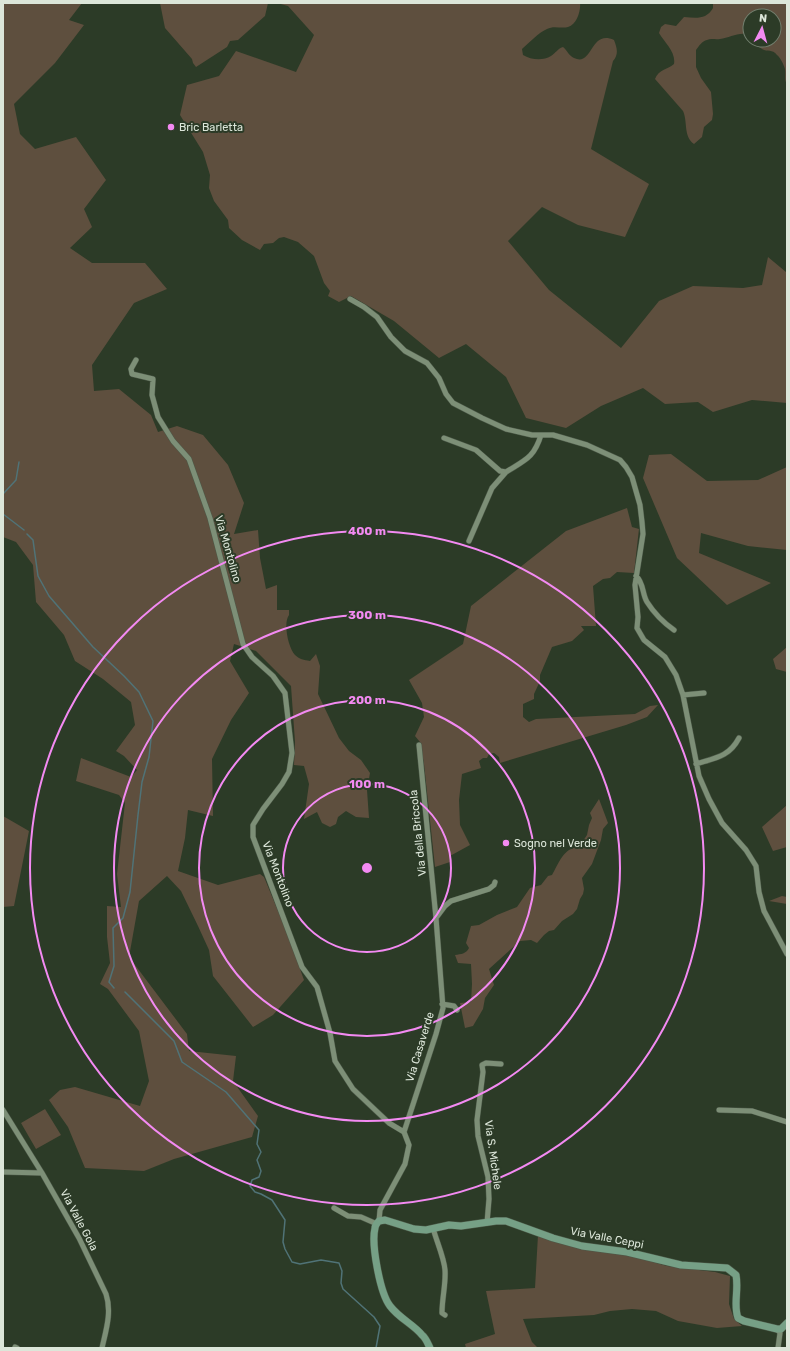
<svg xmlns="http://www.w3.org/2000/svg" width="790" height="1351" viewBox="0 0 790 1351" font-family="Rubik,sans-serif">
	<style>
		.green { fill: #5e4f3e }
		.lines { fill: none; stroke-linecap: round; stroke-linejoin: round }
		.stream { stroke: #507377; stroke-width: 1.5 }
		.street-casing { stroke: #4c5948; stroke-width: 6 }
		.secondary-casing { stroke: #4c5948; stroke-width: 8 }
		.street { stroke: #7d8f77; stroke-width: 5 }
		.secondary { stroke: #76a086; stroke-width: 7 }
		.ring { fill: none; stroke: #f38af2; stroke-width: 2 }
		.poi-dot { fill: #f38af2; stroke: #2c3b27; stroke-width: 1.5 }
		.labels { text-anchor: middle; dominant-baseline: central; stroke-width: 4; stroke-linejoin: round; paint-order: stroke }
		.poi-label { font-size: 11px; fill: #dce6d9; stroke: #2c3b27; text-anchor: start }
		.street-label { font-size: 11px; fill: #dce6d9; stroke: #2c3b27 }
		.centre { fill: #f38af2; stroke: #2c3b27; stroke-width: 2 }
		.ring-label { font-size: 12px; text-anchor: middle; font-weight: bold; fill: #f38af2; stroke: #2c3b27; stroke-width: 4; stroke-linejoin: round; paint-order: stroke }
	</style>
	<rect width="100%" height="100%" fill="#2c3b27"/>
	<path class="green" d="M3 3H82L69 20 84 25 55 63 14 104 20 134 35 149 76 137 106 180 84 209 92 227 70 248 92 263H145L167 289 134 303 92 365 94 391 119 389 151 415 158 432 177 426 203 435 228 465 244 503 234 534 258 530 260 558 266 589 277 585V610H289V615C283 623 288 647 295 655 299 659 304 660 310 661L316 654 320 666 318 694 339 738 349 751 361 760 370 773 367 790 369 818 356 817 346 811 338 817 336 824 330 827 322 823 317 812 304 819 309 784 304 766 294 765 295 742 291 686 256 651 234 644 230 661 249 693 231 720 212 759 213 816 188 810 185 838 178 871 218 885 260 874 264 877 286 930 304 980 273 1015 253 1027 213 976 209 950 198 926 181 891 167 876 139 901 129 957 187 1034 189 1051 236 1056 233 1081 258 1116 252 1137 174 1159 144 1171 85 1168 68 1127 49 1100 60 1090 75 1087 140 1106 149 1081 139 1031 108 989 100 984 110 963 107 937V906L121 907 117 874 125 803 119 795 76 781 81 758 131 777 137 770 124 756 116 751 135 725 131 702 103 679 75 661 64 635 36 602 33 565 16 542 3 537Z
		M160 3H268L265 16 238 40 230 41 227 47 196 67 193 63 192 59 165 28Z
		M277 3H580C581 10 577 25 568 27 561 29 554 25 547 29 538 33 530 42 522 49L523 55C531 60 543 61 551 56 556 53 557 49 563 47 567 50 569 56 574 58 593 67 590 29 614 40 617 48 619 54 613 61L591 149 649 184 625 237 578 225 542 207 508 241 549 290 621 348 659 301 693 286 743 288 762 285 768 257 786 272 787 403 752 400 713 412 698 402 665 404 643 388 601 406 566 428 526 418 506 377 466 344 439 358 394 321 351 296 339 302 328 296 330 291 324 283 314 256 298 242 284 237 279 238 273 243 264 244 260 250 242 240 229 228 228 220 214 201 209 188 210 175 203 152 180 115 187 85 219 76 236 51 296 72 314 35 288 6Z
		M713 3H787V85C784 79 786 75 785 69 784 65 780 57 777 55 770 46 764 57 754 40H774V16H750V35C739 31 730 38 720 39 715 40 711 38 707 40 702 41 699 46 696 50V67L701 78 711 92 713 114 712 120 704 127 702 137 694 144C683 136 688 122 683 111L655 79C659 69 667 70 674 64 676 52 665 43 659 33L661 27 665 24 676 26 684 17C696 18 706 20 713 8Z
		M671 454 707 481 758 480 787 467V550L748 546 701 533 699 553 771 583 727 605 677 558 643 478 649 455Z
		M627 508 632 527 639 529 634 573 617 572 610 578 603 579 593 586 596 626H581L584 630 572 641 552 647 540 675V681L534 694V699L523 704V717L529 722 536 719 635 714 650 706 658 705 647 717 626 725 500 763 499 757 494 753 489 754 487 758H483L479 761 481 768 462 774 459 800 460 825 470 845 450 856V862L435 867 424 764 420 742 415 736 424 717 422 703 409 680 463 644 471 606 566 531Z
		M787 647V672L776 669 773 659Z
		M599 799 608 823 603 829 601 840 592 864 582 878 584 889 583 894 580 899 577 909 573 914 562 921 554 930 549 931 544 935 537 943 531 940 520 941 489 969 494 985 485 998 483 1009 473 1026 465 1028 460 1003 471 1002 472 984 471 964 458 963 455 955C461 954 466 954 469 948L466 943 471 926 479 925 497 915 517 907 530 888 541 885 548 876 552 875C559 863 563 848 579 847L587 835 589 825 592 818 590 813Z
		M787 805V847L773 851 762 827Z
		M3 816 29 831 14 906 3 907Z
		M782 896 787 897V904L769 901Z
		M45 1109 61 1135 36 1149 21 1123Z
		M538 1235 626 1254 667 1266 715 1272 730 1276 729 1304 734 1319 742 1326 717 1328 678 1321 656 1311 632 1309 610 1311 594 1315 523 1319 532 1342 538 1348H466L465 1344 495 1334 486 1291 535 1288Z"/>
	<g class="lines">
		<path class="stream" d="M3 494 16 480 19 462
			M3 514 24 530
			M27 534 33 540 38 576 49 596 93 647 124 676 139 692 153 721 149 757 142 782 138 815 130 892 123 918 113 928 114 966 109 982 114 988
			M125 992 174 1041 182 1062 226 1092 259 1130 257 1144 261 1152 257 1160 261 1171 259 1177 252 1180 250 1186 255 1192 261 1194 272 1200 285 1220 283 1242 285 1249 292 1262 300 1264 321 1260 339 1263 342 1271 341 1283 343 1289 374 1317 380 1326 376 1348"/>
		<g class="street-casing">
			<path id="street" d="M350 299 364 307 377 317 391 337 405 351 427 363 439 378 446 394 453 403 482 418 506 429 532 435H553L587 445 620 460 626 467 632 477 640 505 642 522 643 534 635 585 638 617 637 628 644 640 665 657 676 675 683 695 699 776 709 799 722 823 746 850 756 866 759 892 764 911 787 954
				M136 360 131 369 132 374 153 379 152 395 158 417 173 441 189 459 210 518 243 644 252 657 273 676 285 693 292 753 289 772 282 784 263 809 253 825V837L302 967 317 987 330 1033 335 1061 353 1089 389 1123 404 1132
				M444 438 476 450 500 471 506 472C525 460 534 458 541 435
				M469 541 492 488 506 472
				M636 576C644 583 642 594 647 602 654 613 664 623 674 630
				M683 695 704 693
				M419 745 436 918
				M696 764C715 758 729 757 739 738
				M442 1004 454 1006 457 1010
				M3 1110 42 1173 79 1238 106 1294C112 1312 106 1330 102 1348
				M719 1110 752 1111 787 1122
				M3 1172 42 1173
				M334 1208 348 1216 361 1217 377 1224
				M379 1221 380 1210 405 1164 409 1145 404 1132 436 1034 443 1008 436 918 445 906 451 901 489 889 494 885 495 882
				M487 1223 489 1199 488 1177 478 1136 477 1120 483 1072 482 1065 486 1063 501 1064
				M433 1228C436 1240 444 1257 445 1270 446 1284 442 1298 442 1313L445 1315
				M777 1329 780 1333 778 1348
				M15 1347 17 1348"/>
		</g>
		<g class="secondary-casing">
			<path id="secondary" d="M430 1348C428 1344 426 1338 422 1335 413 1324 400 1319 390 1306 380 1293 371 1244 375 1228 375 1225 377 1223 379 1221L385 1220 414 1229 426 1230 449 1225 461 1226 496 1221H506L553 1238 582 1246 627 1252 681 1265 727 1268 736 1275C739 1290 733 1305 738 1318L744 1321 777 1329H781L787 1323"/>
		</g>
		<use href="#street" class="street"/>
		<use href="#secondary" class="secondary"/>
	</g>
	<g class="ring">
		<circle cx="367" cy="868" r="84"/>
		<circle cx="367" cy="868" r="168"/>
		<circle cx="367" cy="868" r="253"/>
		<circle cx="367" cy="868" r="337"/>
	</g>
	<g class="poi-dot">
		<circle cx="171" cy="127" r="4"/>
		<circle cx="506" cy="843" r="4"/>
	</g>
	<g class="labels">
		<g class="poi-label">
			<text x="179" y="127">Bric Barletta</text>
			<text x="514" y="843">Sogno nel Verde</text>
		</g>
		<g class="street-label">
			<text transform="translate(228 549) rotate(74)">Via Montolino</text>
			<text transform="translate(418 833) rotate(-96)">Via della Briccola</text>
			<text transform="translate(278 874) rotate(69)">Via Montolino</text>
			<text transform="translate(420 1047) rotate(-73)">Via Casaverde</text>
			<text transform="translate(493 1155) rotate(82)">Via S. Michele</text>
			<text transform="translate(79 1220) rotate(62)">Via Valle Gola</text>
			<text transform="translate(607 1238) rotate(11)">Via Valle Ceppi</text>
		</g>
	</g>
	<circle cx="367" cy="868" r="6" class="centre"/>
	<g class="ring-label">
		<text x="367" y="535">400 m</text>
		<text x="367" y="619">300 m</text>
		<text x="367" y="704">200 m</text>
		<text x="367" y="788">100 m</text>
	</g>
	<rect width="790" height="1351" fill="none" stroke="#dce6d9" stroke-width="8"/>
	<g transform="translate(762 28) rotate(6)"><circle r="19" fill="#2c3b27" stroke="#727f6e"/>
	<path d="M0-3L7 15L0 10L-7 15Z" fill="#f38af2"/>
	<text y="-6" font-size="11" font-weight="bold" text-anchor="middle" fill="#dce6d9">N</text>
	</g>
</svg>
